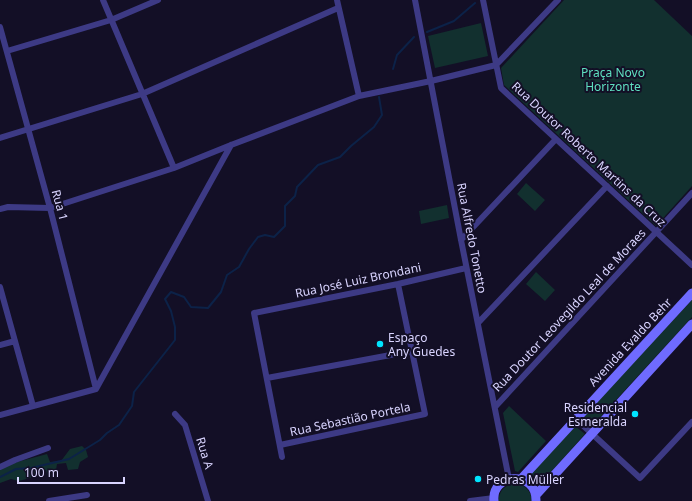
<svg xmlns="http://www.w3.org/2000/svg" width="692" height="501" viewBox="0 0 692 501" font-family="'Noto Sans',sans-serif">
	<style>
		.green { fill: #12302f }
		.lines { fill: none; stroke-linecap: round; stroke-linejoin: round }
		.stream { stroke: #0c2248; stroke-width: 2 }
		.street { stroke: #3d3a85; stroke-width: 6 }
		.secondary { stroke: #6f6bff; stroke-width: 9 }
		.poi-dot { fill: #00e5ff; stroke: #130f26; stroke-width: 1.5 }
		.labels { text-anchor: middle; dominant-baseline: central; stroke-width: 4; stroke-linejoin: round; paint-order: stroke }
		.park-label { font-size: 12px; fill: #5fe0c0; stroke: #130f26 }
		.street-label { font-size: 12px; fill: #d9d4ff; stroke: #130f26 }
		.poi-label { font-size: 12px; fill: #d9d4ff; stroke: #130f26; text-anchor: start }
	</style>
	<rect width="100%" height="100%" fill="#130f26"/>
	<path class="green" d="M564 0H654L692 36V186L656 226 504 85 501 68Z
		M481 23 488 56 435 68 428 36Z
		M526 183 545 200 535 211 517 194Z
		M447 205 449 218 421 224 419 211Z
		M536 272 555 290 545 301 526 284Z
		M692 300V317L592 426 582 418Z
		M509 406 546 441 518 472 515 471 503 413Z
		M575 426 585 434 538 486 528 477Z
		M82 446 86 450 88 457 80 462 78 469 68 470 66 463 57 464 55 476 51 478 48 477 46 470 41 468 30 478 19 481 11 479 0 483V470L10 464 47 454 50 462 61 461 70 449Z
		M517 483C526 486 531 491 532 501H498C500 489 505 485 517 483Z"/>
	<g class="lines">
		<path class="stream" d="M427 32 454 21 475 3
			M393 69 397 55 414 37
			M0 477 16 469 31 468 69 459 100 440 107 433 119 425 132 406 134 392 175 340V327L171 311 165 299 171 292 184 297 191 307 208 308 221 292 227 275 239 267 249 249 258 237 265 235 274 237 285 226V206L295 196 297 187 318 165 340 157 351 146 374 127 382 115 379 97"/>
		<path class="street" d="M103 0 174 168
			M337 0 359 96
			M415 0 461 240 509 479
			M483 0 501 88 692 265
			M0 27 50 208 96 389
			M7 51 111 20 158 0
			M0 138 142 94 338 8
			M0 209 8 207 50 208 174 168 231 145 359 96 431 81 496 65 558 0
			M461 240 556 139
			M0 287 33 406
			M478 323 607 186
			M0 345 15 341
			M267 378 412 351
			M495 407 692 193
			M175 414 185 425 208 501
			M0 415 96 389 231 145
			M576 419 640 478 692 422
			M280 445 425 414 398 284
			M282 457 254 313 398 284 466 268
			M0 467 15 460 48 448
			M49 501 87 495
			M470 501 494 498"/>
		<path class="secondary" d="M521 479 692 293
			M536 495 692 324
			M494 501C491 473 536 470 536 500"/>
	</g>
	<g class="poi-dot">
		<circle cx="380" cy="344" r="4"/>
		<circle cx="635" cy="414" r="4"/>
		<circle cx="478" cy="479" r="4"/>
	</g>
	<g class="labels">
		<g class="park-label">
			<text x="613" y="72">Praça Novo<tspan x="613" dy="14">Horizonte</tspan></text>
		</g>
		<g class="street-label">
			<text transform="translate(589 154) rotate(43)">Rua Doutor Roberto Martins da Cruz</text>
			<text transform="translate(60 205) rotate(75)">Rua 1</text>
			<text transform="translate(472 238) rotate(79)">Rua Alfredo Tonetto</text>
			<text transform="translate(358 280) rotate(-12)">Rua José Luiz Brondani</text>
			<text transform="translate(569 310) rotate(-47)">Rua Doutor Leovegildo Leal de Moraes</text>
			<text transform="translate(630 342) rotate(-47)">Avenida Evaldo Behr</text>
			<text transform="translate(350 419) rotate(-12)">Rua Sebastião Portela</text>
			<text transform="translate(205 453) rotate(73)">Rua A</text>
		</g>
		<g class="poi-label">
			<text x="388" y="337">Espaço<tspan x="388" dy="14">Any Guedes</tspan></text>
			<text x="627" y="407" text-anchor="end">Residencial<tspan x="627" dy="14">Esmeralda</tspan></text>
			<text x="486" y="479">Pedras Müller</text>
		</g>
	</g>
	<path d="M18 477v6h106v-6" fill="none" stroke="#d9d4ff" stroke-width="2"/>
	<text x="24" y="477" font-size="12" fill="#d9d4ff" stroke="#130f26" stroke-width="3" paint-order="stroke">100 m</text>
</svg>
